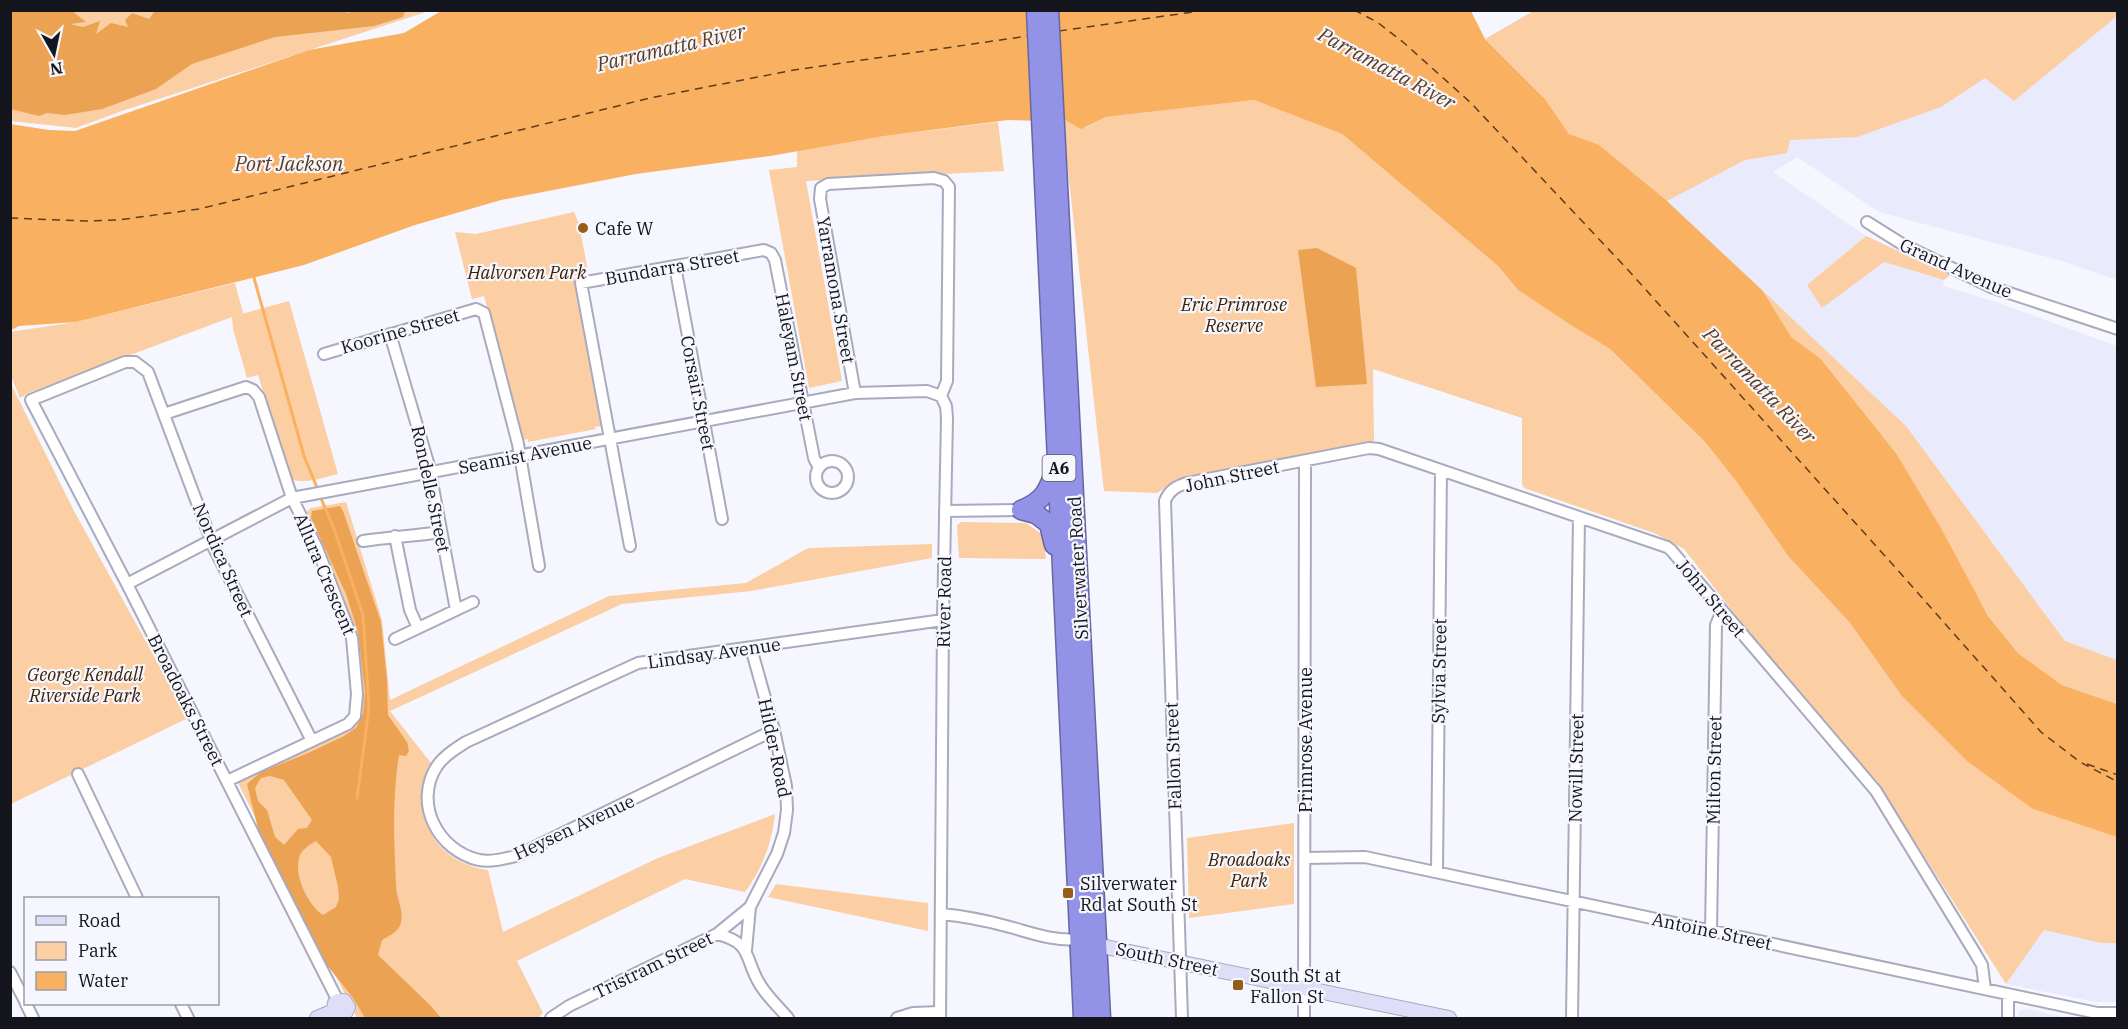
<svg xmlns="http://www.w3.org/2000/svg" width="2128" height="1029" viewBox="0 0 2128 1029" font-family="'IBM Plex Serif',serif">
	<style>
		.built { fill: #e9eafb }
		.green { fill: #fbcea3 }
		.forest { fill: #eba252; fill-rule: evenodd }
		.water { fill: #fab061 }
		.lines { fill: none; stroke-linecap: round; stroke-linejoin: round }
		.stream { stroke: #fab061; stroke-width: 3 }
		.ferry { stroke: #5c3d1d; stroke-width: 1.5; stroke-dasharray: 8 6; stroke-linecap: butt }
		.street-casing { stroke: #a9aabe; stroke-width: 14 }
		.secondary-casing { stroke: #a9aabe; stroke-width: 16 }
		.highway-casing { stroke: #6667a0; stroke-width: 21 }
		.street { stroke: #fff; stroke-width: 10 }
		.secondary { stroke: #dedef8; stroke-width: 14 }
		.highway { stroke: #9292e7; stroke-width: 18 }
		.poi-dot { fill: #955d18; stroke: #f6f6ff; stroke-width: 2 }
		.labels { text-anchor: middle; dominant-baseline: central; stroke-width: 4.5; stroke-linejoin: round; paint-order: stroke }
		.shield { fill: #f6f6ff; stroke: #585961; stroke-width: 1.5 }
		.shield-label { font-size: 16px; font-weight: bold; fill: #15161d }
		.poi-label { font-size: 18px; fill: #15161d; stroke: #f6f6ff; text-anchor: start }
		.street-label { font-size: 18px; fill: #15161d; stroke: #f6f6ff }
		.park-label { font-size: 18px; font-style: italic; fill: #3d2100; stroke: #f6f6ff }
		.water-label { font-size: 20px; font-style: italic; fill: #5c3d1d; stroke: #f6f6ff }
	</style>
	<rect width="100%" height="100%" fill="#f6f6ff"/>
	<path class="built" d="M2117 11V280L2062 261 1879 212 1797 157 1773 172 1866 236 1807 285 1884 262 1944 280 1943 286 1993 301 2117 346V660L2065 641 1906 426 1554 95Z
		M2044 930 2101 943H2117V1002H2096L2006 984Z
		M2028 1009 2067 1018H2017L2020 1010Z"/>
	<path class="green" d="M1535 10 2118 11 2117 16 2014 101 1985 78 1941 107 1857 137 1790 140 1787 153 1745 160 1667 201 1569 134 1545 99 1485 39Z
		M11 11H429L122 111 76 128 11 121Z
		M1254 100 1342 134 1498 266 1518 290 1569 324 1610 349 1705 442 1736 481 1788 556 1850 623 1901 695 2033 809 2117 837V943H2101L2044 930 2006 984 1875 779 1815 716 1684 549 1654 533 1524 488 1522 484V418L1373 369 1374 441 1177 479 1157 493 1104 491 1062 117 1086 127 1106 117Z
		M998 122 1004 171 806 181 842 381 809 388 769 170 797 167V151L885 136Z
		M574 212 579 224 588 271 574 276 601 426 595 427 596 429 528 442V439L523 440 484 296 472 299 455 232 476 234Z
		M1866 236 1950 275 1944 280 1884 262 1822 308 1807 285Z
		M235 283 243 313 241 314 289 301 338 474C323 477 306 485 291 479L258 375 247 378 233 329 232 317 31 392 20 398 11 376 10 332 76 322Z
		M1763 291 1906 426 2065 641 2117 660V704L2062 685 2018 653 1988 616 1896 453 1821 359 1790 337Z
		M10 382 74 511 188 718 11 804Z
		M346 502 382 620 390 700 609 596 746 583 808 548 932 544V558L751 591 622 604 390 711 431 763C409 812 432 862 488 870L503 932 658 858 775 814C772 843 762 869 745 892L685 879 517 961 543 1013 538 1018H357L237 781 358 716C374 647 336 577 307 517V511L311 508Z
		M961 522 1026 523 1043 535 1046 559 959 558 957 525Z
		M1294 823V904L1189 918 1187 838Z
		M776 884 928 903V931L768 897Z"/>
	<path class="forest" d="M166 10H339L348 13 352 11H405L403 17 374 26 275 37 192 64 156 89 102 109 65 115 47 113 39 116 11 109V11H72L86 22 70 24 83 27 100 21 96 34 111 23 128 27 125 20 132 13 149 19 155 11Z
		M1317 248 1356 268 1367 384 1316 387 1298 250Z
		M340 506 343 511 381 622 387 680 388 715 407 742 409 751 406 756 399 755C392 798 394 842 396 885 396 898 404 910 401 922 399 932 390 935 382 940L378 955 430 1005 441 1018H365L353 998 323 960 296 907 259 833 247 784 261 772 306 754 344 736 356 728 363 714 365 692 358 632 346 594 311 518 312 511ZM270 776 284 780 312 820 307 828 298 829 284 845 275 837 267 810 258 801 255 788 261 778ZM316 841 331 857 338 887 339 899 336 907 323 915C308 905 294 876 299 858 301 849 310 845 316 841Z"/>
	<path class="water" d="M441 11H1471L1485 39 1545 99 1569 134 1599 145 1667 201 1763 291 1791 337 1821 359 1896 453 1942 530 1988 616 2018 653 2062 685 2117 704V837L2033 809 1967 761 1901 695 1850 623 1788 556 1736 481 1705 442 1610 349 1569 324 1518 290 1498 266 1342 134 1254 100 1106 117 1081 129 1062 118 1048 121 1008 120 885 136 770 156 636 174 501 200 415 225 304 265 76 322 19 326 11 330 10 124 49 130 75 131 309 50 404 33Z"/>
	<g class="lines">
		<path class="stream" d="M254 278 304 456 318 490
			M320 496 334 529 363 615 369 708 357 798"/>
		<path class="ferry" d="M1354 10 1377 22 1403 42 1471 103 1629 271 1894 566 2041 732 2080 762 2118 782
			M1059 31 1207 10
			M10 218 84 221 118 220 199 209 650 98 794 70 1028 36
			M2087 764 2118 775"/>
		<g class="street-casing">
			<path id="street" d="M1867 222 1902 244 1991 287 2118 329
				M675 266 722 519
				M390 334 429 466 456 610
				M324 354 476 309 484 313 518 444 539 566
				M855 393 820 199 821 188 828 184 934 178 944 181 949 187 947 381 941 396 946 406 947 418 943 620 940 1018
				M164 414 246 387 253 390 259 397 292 498 317 548 352 638 357 694 355 716 348 724 227 781
				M816 477a16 16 0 1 1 32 0a16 16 0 1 1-32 0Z
				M945 511 1021 510
				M395 536 410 610 418 628
				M363 541C389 537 415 536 441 532
				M630 546 581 283 764 250 771 253 775 260 814 458 819 468
				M127 584 292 498 855 393 927 391 941 396
				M395 639 473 602
				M774 730 516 856C503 859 492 862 479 860 438 851 413 803 437 766 444 756 455 749 466 742L638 663 943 620
				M312 741 214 548 148 372 135 362H125L31 400 127 584 338 1001
				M78 774 137 898
				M1305 858 1365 857 2097 1013H2118
				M1437 872 1441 470
				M941 914C963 916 984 920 1006 926 1030 932 1053 942 1079 939
				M1711 930 1716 625 1722 611
				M717 934C752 943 744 956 758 981 765 995 778 1006 788 1018
				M746 950 750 907 777 854 784 833 787 810 786 786 774 730 751 648
				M10 972 26 1003
				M26 1004 33 1018
				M181 1004 188 1018
				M551 1018 569 1006 717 934 750 907
				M897 1018 913 1013 940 1012
				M1182 1018 1165 501C1169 490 1177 486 1187 483L1369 448 1379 449 1667 547 1671 550 1876 791 1975 953 1982 965 1985 989
				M1304 1018 1305 461
				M1572 1018 1579 517
				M2008 1018V994"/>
		</g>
		<g class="secondary-casing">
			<path id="secondary" d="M1096 945 1449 1018
				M334 1011 335 1003 338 1001H344L348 1007 344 1015
				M317 1018 334 1011"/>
		</g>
		<g class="highway-casing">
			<path id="highway" d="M1036 10 1083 1018
				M1049 10 1101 1018
				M1021 510 1036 514 1049 524 1054 545
				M1021 510C1044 501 1048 491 1056 468"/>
		</g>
		<use href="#street" class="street"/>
		<use href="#secondary" class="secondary"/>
		<use href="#highway" class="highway"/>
	</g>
	<g class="poi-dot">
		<circle cx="583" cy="228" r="6"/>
		<rect x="1062" y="887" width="12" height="12" rx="3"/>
		<rect x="1232" y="979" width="12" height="12" rx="3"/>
	</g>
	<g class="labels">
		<rect class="shield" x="1042.5" y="455" width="33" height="26" rx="4.5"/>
		<g class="shield-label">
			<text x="1059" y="468">A6</text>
		</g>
		<g class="poi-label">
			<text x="595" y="228">Cafe W</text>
			<text x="1080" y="883">Silverwater<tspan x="1080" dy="21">Rd at South St</tspan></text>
			<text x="1250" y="975">South St at<tspan x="1250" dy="21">Fallon St</tspan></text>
		</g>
		<g class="street-label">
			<text transform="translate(672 267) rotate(-10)">Bundarra Street</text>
			<text transform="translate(1956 268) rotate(24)">Grand Avenue</text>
			<text transform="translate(836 290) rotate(80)">Yarramona Street</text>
			<text transform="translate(400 331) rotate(-16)">Koorine Street</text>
			<text transform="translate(794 357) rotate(79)">Haleyam Street</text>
			<text transform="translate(698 393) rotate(79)">Corsair Street</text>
			<text transform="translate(525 455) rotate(-11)">Seamist Avenue</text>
			<text transform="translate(1232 476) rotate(-12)">John Street</text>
			<text transform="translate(431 489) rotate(78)">Rondelle Street</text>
			<text transform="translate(223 560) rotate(66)">Nordica Street</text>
			<text transform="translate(1078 568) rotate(-93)">Silverwater Road</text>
			<text transform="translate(325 574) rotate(67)">Allura Crescent</text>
			<text transform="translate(1711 598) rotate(50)">John Street</text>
			<text transform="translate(944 602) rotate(-89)">River Road</text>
			<text transform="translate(714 653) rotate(-8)">Lindsay Avenue</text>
			<text transform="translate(1439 671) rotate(-89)">Sylvia Street</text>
			<text transform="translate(186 700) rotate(63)">Broadoaks Street</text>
			<text transform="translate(1305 740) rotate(-90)">Primrose Avenue</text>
			<text transform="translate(775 748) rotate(78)">Hilder Road</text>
			<text transform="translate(1173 756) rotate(-92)">Fallon Street</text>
			<text transform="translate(1576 768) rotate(-89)">Nowill Street</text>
			<text transform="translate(1714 770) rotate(-89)">Milton Street</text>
			<text transform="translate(574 827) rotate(-25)">Heysen Avenue</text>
			<text transform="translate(1712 931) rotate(12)">Antoine Street</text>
			<text transform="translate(1167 959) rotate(12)">South Street</text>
			<text transform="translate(653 965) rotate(-26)">Tristram Street</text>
		</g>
		<g class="park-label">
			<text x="527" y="272">Halvorsen Park</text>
			<text x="1234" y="304">Eric Primrose<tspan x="1234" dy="21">Reserve</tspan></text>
			<text x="85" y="674">George Kendall<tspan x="85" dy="21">Riverside Park</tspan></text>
			<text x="1249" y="859">Broadoaks<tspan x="1249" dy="21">Park</tspan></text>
		</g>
		<g class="water-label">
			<text transform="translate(671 47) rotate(-13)">Parramatta River</text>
			<text transform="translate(1387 68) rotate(28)">Parramatta River</text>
			<text x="289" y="163">Port Jackson</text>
			<text transform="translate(1760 385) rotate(46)">Parramatta River</text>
		</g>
	</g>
	<rect width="2128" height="1029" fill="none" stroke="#15161d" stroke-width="24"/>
	<rect x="24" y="897" width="195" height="108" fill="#f6f6ff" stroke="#9c9ca5" stroke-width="1.5"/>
	<rect x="36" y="916" width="30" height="9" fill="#dedef8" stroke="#9c9ca5" stroke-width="1.5"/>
	<text x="78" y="927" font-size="18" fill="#15161d">Road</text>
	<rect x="36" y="942" width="30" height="18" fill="#fbcea3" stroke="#9c9ca5" stroke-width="1.5"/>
	<text x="78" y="957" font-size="18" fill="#15161d">Park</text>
	<rect x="36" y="972" width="30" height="18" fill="#fab061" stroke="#9c9ca5" stroke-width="1.5"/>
	<text x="78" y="987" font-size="18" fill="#15161d">Water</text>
	<g transform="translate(54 54) rotate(171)" stroke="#f6f6ff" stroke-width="4.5" paint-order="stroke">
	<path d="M0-4.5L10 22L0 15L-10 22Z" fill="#15161d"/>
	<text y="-9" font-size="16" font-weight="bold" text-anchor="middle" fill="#15161d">N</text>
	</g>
</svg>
